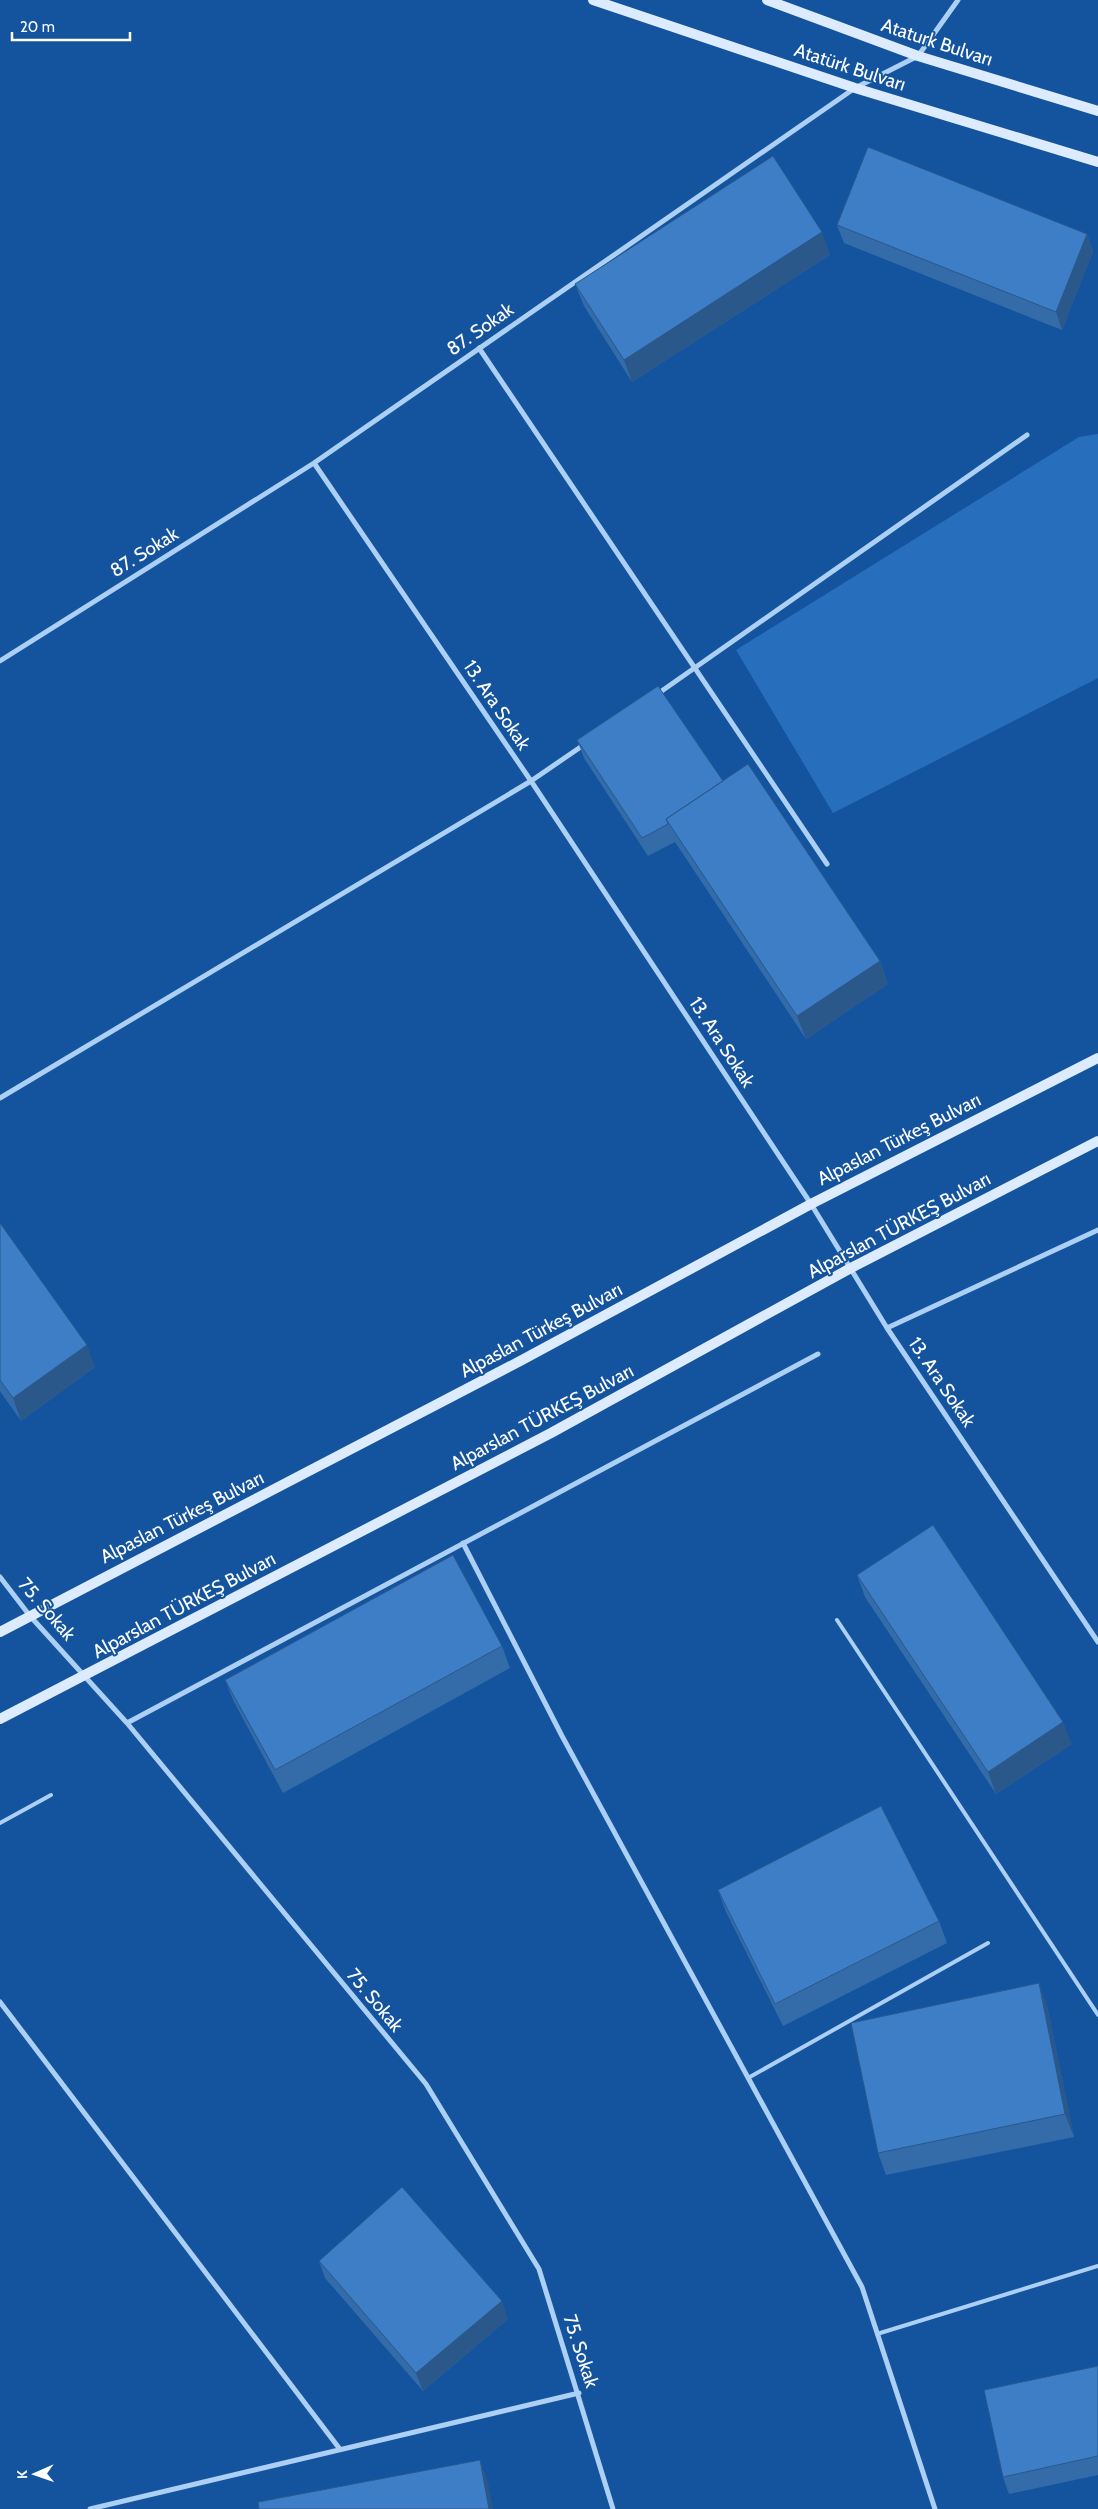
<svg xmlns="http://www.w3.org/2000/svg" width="1098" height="2509" viewBox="0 0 1098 2509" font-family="Cabin,sans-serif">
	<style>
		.green { fill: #276fbd }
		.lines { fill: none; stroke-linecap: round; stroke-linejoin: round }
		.service { stroke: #accff4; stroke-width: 4 }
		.minor { stroke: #accff4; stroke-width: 5 }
		.secondary { stroke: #dcebfd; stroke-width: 10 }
		.wall { fill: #346caa }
		.shaded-wall { fill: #2b588b }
		.building { fill: #3d7ec6; stroke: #2b588b }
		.labels { text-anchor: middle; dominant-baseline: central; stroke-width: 4; stroke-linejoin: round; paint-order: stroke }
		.street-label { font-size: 19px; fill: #fff; stroke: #14549f }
	</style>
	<rect width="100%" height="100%" fill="#14549f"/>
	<path class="green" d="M1098 434V678L833 813 736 650 1079 437Z"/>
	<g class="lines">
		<path class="service" d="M837 1620 1098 2015
			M0 1823 51 1795
			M748 2078 988 1943
			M877 2334 1098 2266"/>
		<path class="minor" d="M479 348 827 864
			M314 463 531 781 811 1204 887 1328 1098 1642
			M0 661 314 463 855 88 918 56 958 0
			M656 695 1027 435
			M0 1098 531 781 585 744
			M887 1328 1098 1230
			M463 1543 562 1736 862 2287 935 2509
			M0 1577 30 1616 127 1723 426 2084 539 2269 613 2509
			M127 1723 818 1354
			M0 2002 339 2448
			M90 2509 579 2393"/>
		<path class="secondary" d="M593 0 855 88 1098 162
			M767 0 918 56 1098 111
			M0 1632 522 1360 811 1204 1098 1058
			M0 1719 551 1433 849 1269 1098 1141"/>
	</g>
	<path class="wall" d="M837 225 1087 234 1093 251 1062 330 844 243Z
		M830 255 632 382 584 306 575 284Z
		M577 740 723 781 880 961 888 984 806 1039 675 842 648 856 584 758Z
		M0 1223 95 1367 21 1421 0 1391Z
		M857 1575 1072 1744 996 1794 865 1597Z
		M502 1646 510 1668 283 1793 234 1702 225 1680Z
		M718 1890 939 1921 947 1943 783 2026 726 1912Z
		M1047 2006 1074 2137 886 2175 878 2153Z
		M319 2261 508 2319 423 2391 325 2278Z
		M1098 2366V2475L1009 2494 1003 2477Z"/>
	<path class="shaded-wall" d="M822 232 830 255 632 382 624 360Z
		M1087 234 1093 251 1062 330 1056 312Z
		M880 961 888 984 806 1039 797 1016Z
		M87 1345 95 1367 21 1421 13 1398Z
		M1063 1722 1072 1744 996 1794 988 1772Z
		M1039 1983 1047 2006 1074 2137 1065 2114Z
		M502 2301 508 2319 423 2391 416 2373Z
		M480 2460 488 2482 493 2509H489Z"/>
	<path class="building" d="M868 147 1087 234 1056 312 837 225Z
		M773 156 822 232 624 360 575 284Z
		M658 686 723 781 666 819 668 824 642 838 577 740Z
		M748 764 880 961 797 1016 666 819Z
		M0 1223 87 1345 13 1398 0 1380Z
		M933 1525 1063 1722 988 1772 857 1575Z
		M453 1555 502 1646 275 1770 225 1680Z
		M881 1806 939 1921 775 2004 718 1890Z
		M1039 1983 1065 2114 878 2153 851 2023Z
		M402 2187 502 2301 416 2373 319 2261Z
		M1098 2366V2456L1003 2477 984 2390Z
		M480 2460 489 2509H259L258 2502Z"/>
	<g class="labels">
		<g class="street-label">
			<text transform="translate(937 42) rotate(18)">Ataturk Bulvarı</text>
			<text transform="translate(850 67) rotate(18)">Atatürk Bulvarı</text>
			<text transform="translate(480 329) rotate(-35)">87. Sokak</text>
			<text transform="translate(144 552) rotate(-32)">87. Sokak</text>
			<text transform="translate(497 705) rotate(56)">13. Ara Sokak</text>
			<text transform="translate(722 1042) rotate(57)">13. Ara Sokak</text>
			<text transform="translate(899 1139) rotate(-27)">Alpaslan Türkeş Bulvarı</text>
			<text transform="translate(899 1225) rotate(-28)">Alparslan TÜRKEŞ Bulvarı</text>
			<text transform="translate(541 1330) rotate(-28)">Alpaslan Türkeş Bulvarı</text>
			<text transform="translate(942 1382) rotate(56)">13. Ara Sokak</text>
			<text transform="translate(542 1417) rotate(-28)">Alparslan TÜRKEŞ Bulvarı</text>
			<text transform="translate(182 1517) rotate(-27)">Alpaslan Türkeş Bulvarı</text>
			<text transform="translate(184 1605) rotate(-28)">Alparslan TÜRKEŞ Bulvarı</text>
			<text transform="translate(47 1609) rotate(49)">75. Sokak</text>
			<text transform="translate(375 2000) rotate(50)">75. Sokak</text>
			<text transform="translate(581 2351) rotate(72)">75. Sokak</text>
		</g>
	</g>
	<g transform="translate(35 2474) rotate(268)" stroke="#14549f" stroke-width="4" paint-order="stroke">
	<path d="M0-4L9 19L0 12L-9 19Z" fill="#ffffff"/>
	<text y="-8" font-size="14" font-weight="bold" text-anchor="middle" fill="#ffffff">K</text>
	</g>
	<path d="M12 32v8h118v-8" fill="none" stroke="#ffffff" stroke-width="2.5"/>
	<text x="20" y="32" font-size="15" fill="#ffffff" stroke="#14549f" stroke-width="4" paint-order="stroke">20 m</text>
</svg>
